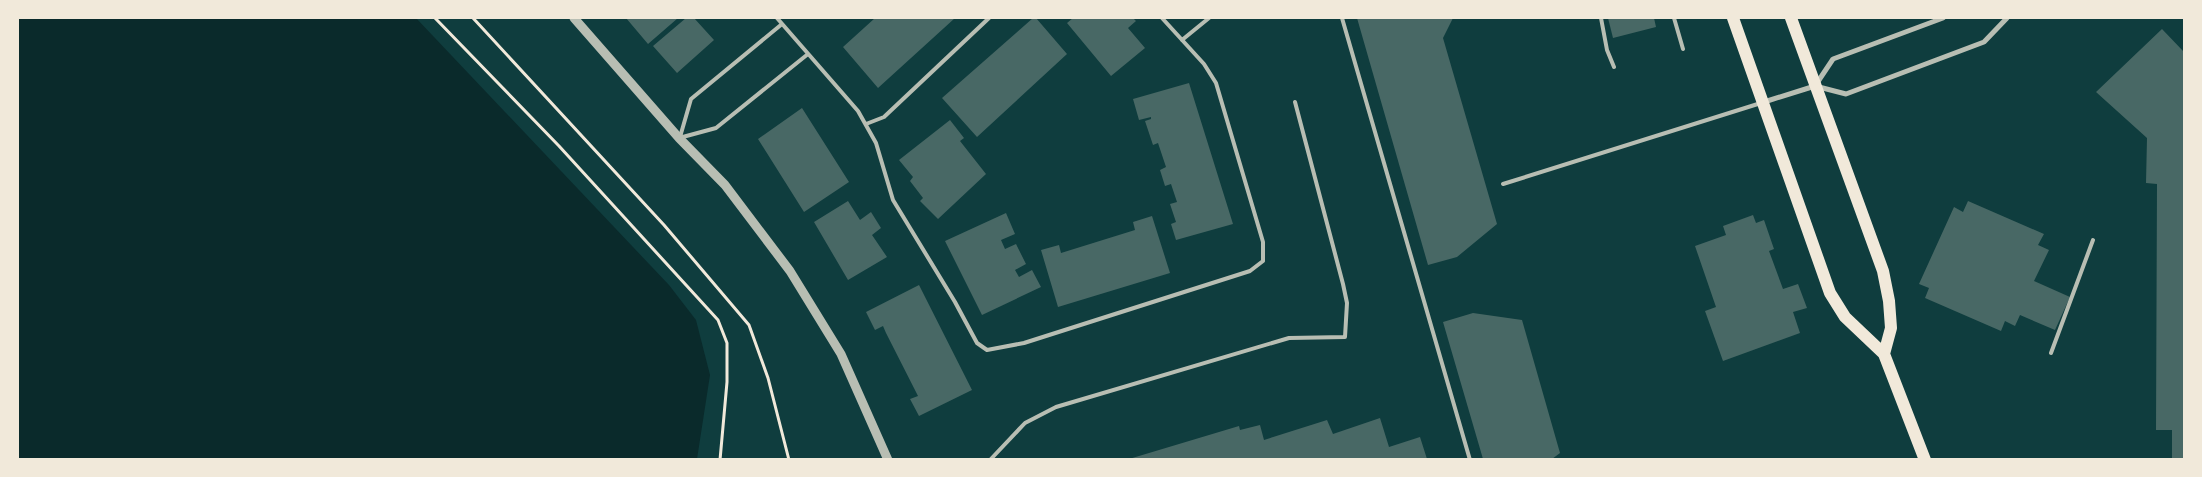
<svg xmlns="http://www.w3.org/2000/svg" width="2202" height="477" viewBox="0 0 2202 477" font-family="'Source Sans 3',sans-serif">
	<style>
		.water { fill: #0a2a2b }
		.building { fill: #486865 }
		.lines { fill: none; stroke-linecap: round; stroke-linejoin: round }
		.path { stroke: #f1e9da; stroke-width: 3 }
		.service { stroke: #b8beb3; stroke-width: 4 }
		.minor { stroke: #b8beb3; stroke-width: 5 }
		.tertiary { stroke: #b8beb3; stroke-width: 9 }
		.primary { stroke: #f1e9da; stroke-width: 12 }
	</style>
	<rect width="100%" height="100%" fill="#0f3d3e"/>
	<path class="water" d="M18 18H416L669 285 696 320 710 375 697 459H18Z"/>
	<path class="building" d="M626 18H678L648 44Z
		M686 18H694L714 40 677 73 653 46Z
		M875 18H955L878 88 843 47Z
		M1033 18H1036L1067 54 977 137 942 98Z
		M1073 18H1133L1136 21 1128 28 1145 48 1111 76 1067 23Z
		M1357 18H1453L1443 38 1497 224 1457 257 1428 265Z
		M1608 18H1654L1656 27 1613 38Z
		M2162 29 2184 52V459H2172V430H2156L2157 184 2146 183 2147 138 2096 92Z
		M1189 83 1233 224 1176 240 1171 224 1176 222 1170 204 1177 202 1171 184 1165 186 1160 170 1166 167 1158 143 1153 145 1145 121 1151 119V117L1139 120 1133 99Z
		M802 108 849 182 804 212 758 139Z
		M950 120 964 138 960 141 986 174 938 219 920 201 923 198 910 181 913 177 899 160Z
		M848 201 860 220 871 212 881 228 872 235 887 257 848 280 814 222Z
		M1968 201 2044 234 2038 245 2049 250 2034 281 2070 297 2055 330 2020 315 2015 326 2005 321 2001 331 1925 298 1929 288 1919 284 1954 207 1963 212Z
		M1006 213 1015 234 1001 240 1005 249 1016 244 1026 264 1015 270 1019 277 1032 270 1041 287 982 315 945 241Z
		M1753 215 1756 223 1764 220 1774 249 1769 251 1783 289 1798 284 1807 308 1793 312 1800 333 1723 361 1705 311 1716 307 1695 246 1726 235 1723 226Z
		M1152 216 1170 273 1058 307 1041 250 1059 245 1061 253 1135 230 1133 222Z
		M919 285 972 390 919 416 910 399 918 396 886 333 883 326 875 330 866 312Z
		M1473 313 1522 320 1560 453 1552 459H1483L1443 322Z
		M1380 418 1389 447 1420 437 1427 459H1129L1239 426 1240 430 1260 425 1264 440 1327 420 1333 434Z"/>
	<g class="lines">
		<path class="path" d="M435 18 559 146 718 320 727 343V382L720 460
			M473 18 664 225 749 325 768 378 789 460"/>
		<path class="service" d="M777 18 858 111 876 143 893 200 955 302 977 343 987 350 1024 343 1250 271 1263 261V242L1216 83 1204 64 1162 18
			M1342 18 1470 460
			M1601 18 1607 50 1614 67
			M1674 18 1683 49
			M1182 40 1209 18
			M866 124 884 117 989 18
			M680 137 691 99 782 24
			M679 138 716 128 808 54
			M1503 184 1761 103
			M2051 353 2093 240
			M990 460 1025 423 1056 407 1289 338 1345 337 1347 303 1343 284 1295 102"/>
		<path class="minor" d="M1817 83 1833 59 1943 18
			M1764 102 1815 86 1846 94 1984 42 2007 18"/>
		<path class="tertiary" d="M574 18 679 138 725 185 790 271 841 354 888 460"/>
		<path class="primary" d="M1733 18 1830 293 1845 317 1884 354 1925 460
			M1791 18 1883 271 1889 301 1891 328 1884 354"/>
	</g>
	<rect width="2202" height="477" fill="none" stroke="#f1e9da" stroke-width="38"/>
</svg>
